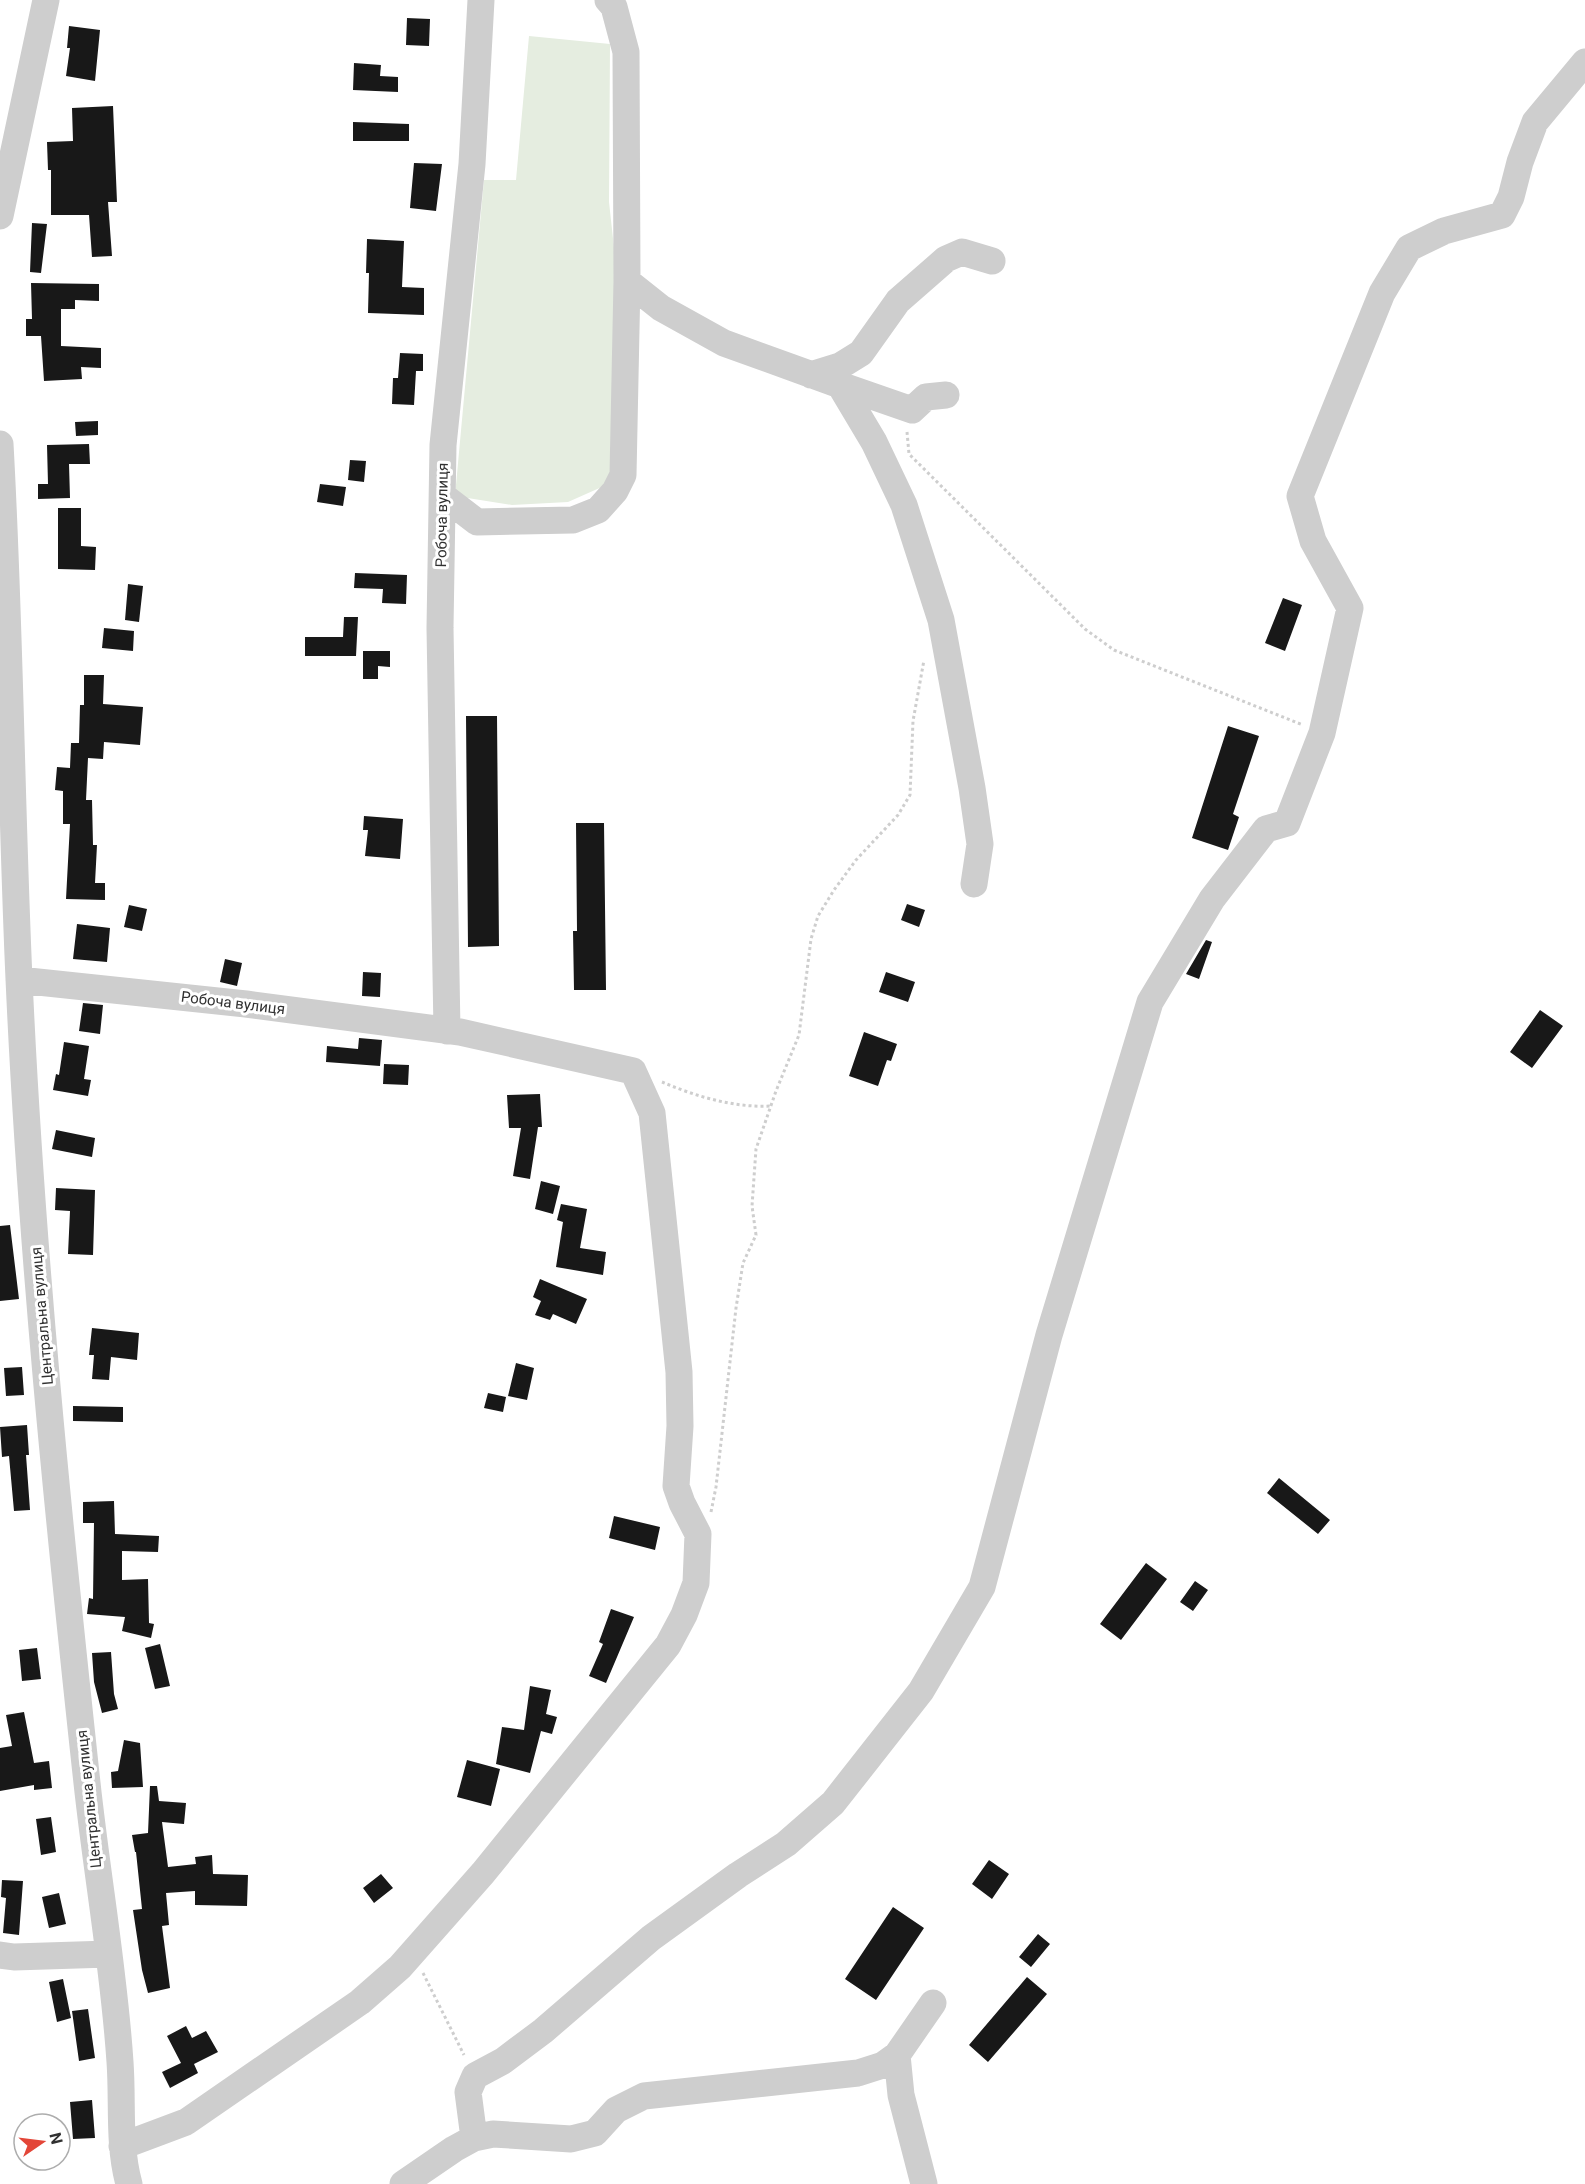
<svg xmlns="http://www.w3.org/2000/svg" width="1585" height="2184" viewBox="0 0 1585 2184" font-family="Roboto,sans-serif">
	<style>
		.green { fill: #e5ede0 }
		.building { fill: #181818 }
		.lines { fill: none; stroke-linecap: round; stroke-linejoin: round }
		.path { stroke: #cecece; stroke-width: 3; stroke-dasharray: 3 3; stroke-linecap: butt }
		.minor { stroke: #cecece; stroke-width: 27 }
		.labels { text-anchor: middle; dominant-baseline: central; stroke-width: 6; stroke-linejoin: round; paint-order: stroke }
		.street-label { font-size: 15px; fill: #313131; stroke: #fff }
	</style>
	<rect width="100%" height="100%" fill="#fff"/>
	<path class="green" d="M529 36 610 44 609 202 618 284 613 482 568 502 512 505 455 496 484 180H516Z"/>
	<path class="building" d="M407 18 430 19 429 46 406 45Z
		M69 26 100 30 95 81 66 76 70 48H67Z
		M354 63 381 65 380 76 398 77V92L353 90Z
		M113 106 117 202H108L112 256 92 257 89 215H51V170H48L47 142 73 141 72 108Z
		M353 122 409 124V141H353Z
		M414 163 442 164 436 211 410 208Z
		M32 223 47 224 41 273 30 272Z
		M367 239 404 241 402 287 424 288V315L368 313 369 273H366Z
		M31 283 99 284V301L75 300V309H61V346L101 348V368L81 367 82 379 44 381 41 336H26V319H32Z
		M400 353 423 354V371H416L414 405 392 404 393 378H398Z
		M98 421V435L76 436 75 422Z
		M89 444 90 464H69L70 498 38 499V484H48L47 445Z
		M350 460 366 461 364 482 348 480Z
		M320 484 346 487 343 506 317 502Z
		M58 508H81V546L96 547 95 570 58 569Z
		M355 573 407 575 406 604 382 603 383 589 354 588Z
		M128 584 143 586 139 622 125 620Z
		M1283 598 1302 605 1285 651 1265 643Z
		M344 617H358L356 656H305V637H343Z
		M104 628 134 631 133 651 102 648Z
		M363 651H390V667L378 666V679H363Z
		M84 675H104L103 704 143 707 140 745 104 742 103 759 88 758 86 800H92L93 845H97L95 883H105V900L66 899 70 824H63V791L55 790 57 767 70 768 71 743H79L80 705H84Z
		M466 716H497L499 946 468 947Z
		M1228 726 1259 736 1233 814 1239 817 1228 850 1192 838Z
		M364 816 403 819 400 859 365 856 368 830H363Z
		M576 823H604L606 990H574L573 931H577Z
		M907 904 925 910 919 927 901 920Z
		M129 905 147 909 142 931 124 927Z
		M77 924 110 928 107 962 73 959Z
		M1206 940 1212 942 1199 979 1186 974Z
		M225 959 242 963 237 986 220 982Z
		M363 972 381 973 380 997 362 996Z
		M886 972 915 982 908 1002 879 992Z
		M83 1003 103 1005 100 1034 79 1031Z
		M1540 1010 1563 1026 1532 1068 1510 1052Z
		M864 1032 897 1044 891 1061 887 1060 878 1086 849 1076Z
		M359 1038 382 1040 380 1066 326 1062 327 1046 358 1049Z
		M64 1042 89 1046 84 1079 91 1080 88 1096 53 1090 56 1074 59 1075Z
		M384 1064 409 1065 408 1085 383 1084Z
		M540 1094 542 1127H538L530 1179 513 1176 521 1128H509L507 1095Z
		M56 1130 95 1138 92 1157 52 1149Z
		M541 1181 560 1186 553 1214 535 1209Z
		M56 1188 95 1190 93 1255 68 1254 70 1211 55 1210Z
		M561 1204 587 1209 580 1248 606 1252 603 1275 556 1267 563 1222 557 1220Z
		M10 1225 19 1299 0 1301V1226Z
		M540 1279 587 1299 576 1324 553 1314 550 1320 535 1315 541 1301 533 1297Z
		M92 1328 139 1333 137 1360 111 1357 109 1380 92 1379 94 1355H89Z
		M516 1363 534 1368 527 1400 508 1396Z
		M22 1367 24 1395 6 1396 4 1368Z
		M488 1393 506 1397 503 1412 484 1408Z
		M73 1406 123 1407V1422L73 1421Z
		M27 1425 29 1455H26L30 1510 14 1511 9 1456 2 1457 0 1427Z
		M1279 1478 1330 1520 1318 1534 1267 1493Z
		M114 1501 115 1534 159 1536 158 1552 122 1551V1580L148 1579 149 1623 154 1624 151 1638 122 1631 125 1617 87 1614 89 1598 93 1599 94 1523H83V1502Z
		M614 1516 660 1527 655 1550 609 1538Z
		M1146 1563 1167 1579 1121 1640 1100 1624Z
		M1195 1581 1208 1590 1193 1611 1180 1602Z
		M611 1609 634 1617 606 1683 589 1676 603 1644 599 1642Z
		M160 1644 170 1686 155 1689 145 1648Z
		M37 1648 41 1679 22 1681 19 1650Z
		M111 1652 114 1694 118 1709 102 1713 94 1682 92 1653Z
		M530 1686 551 1690 546 1714 557 1717 552 1734 541 1731 530 1773 496 1764 502 1727 524 1730Z
		M24 1712 34 1763 49 1761 52 1788 34 1790V1785L0 1791V1748L12 1746 6 1715Z
		M124 1740 140 1743 143 1787 112 1788 111 1772 118 1771Z
		M467 1760 500 1769 491 1806 457 1797Z
		M150 1786H157L159 1801 186 1803 184 1824 162 1822 168 1867 196 1864 195 1857 212 1855 213 1874 248 1875 247 1906 195 1905V1891L166 1893 169 1925 162 1926 170 1988 148 1993 142 1970 133 1910 142 1909 136 1852H135L132 1835 148 1833Z
		M51 1817 56 1852 41 1855 36 1819Z
		M989 1860 1009 1874 992 1899 972 1884Z
		M381 1874 393 1888 374 1903 363 1888Z
		M2 1880 23 1881 19 1935 3 1933 6 1898 1 1897Z
		M59 1893 66 1924 49 1928 42 1897Z
		M893 1907 924 1928 876 2000 845 1979Z
		M1038 1934 1050 1944 1031 1967 1019 1957Z
		M1027 1977 1047 1994 988 2062 969 2045Z
		M63 1979 71 2018 57 2022 49 1982Z
		M88 2009 95 2058 79 2061 72 2011Z
		M186 2026 192 2038 206 2031 218 2052 194 2064 198 2073 170 2088 162 2072 181 2063 167 2036Z
		M92 2100 95 2138 73 2139 70 2102Z"/>
	<g class="lines">
		<path class="path" d="M907 432 909 454 1085 629 1114 650 1303 725
			M662 1082C695 1096 734 1108 770 1106
			M711 1512 716 1487 736 1308 743 1263 756 1235 752 1206 756 1149 776 1091 799 1035 811 939 818 916 834 890 856 860 898 815 910 795 913 721 924 660
			M423 1973 464 2055"/>
		<path class="minor" d="M608 0 614 7 626 52 627 281 661 308 724 343 840 385 874 442 904 505 941 620 972 788 980 844 974 884
			M0 216 46 0
			M811 375 840 366 861 353 898 301 946 259 962 252 992 261
			M840 385 912 410 926 397 946 395
			M0 444C10 622 11 800 19 979 31 1248 58 1516 87 1783 97 1876 114 1969 120 2062 123 2103 118 2144 129 2184
			M443 496 477 522 573 520 598 510 615 491 623 475 627 281
			M19 980 246 1004 460 1032 633 1071 652 1113 679 1372 680 1426 676 1486 682 1503 698 1534 696 1583 684 1615 668 1645 483 1873 400 1967 360 2002 186 2122 122 2146
			M447 1031 440 628 443 445 472 164 481 0
			M0 1955 14 1957 109 1954
			M897 2055 901 2095 924 2184
			M474 2138 468 2092 475 2076 503 2061 543 2031 651 1938 738 1875 786 1844 833 1803 921 1691 982 1587 1049 1335 1150 1002 1212 899 1266 829 1287 823 1322 733 1350 608 1313 541 1300 496 1382 293 1409 248 1444 231 1502 215 1511 197 1520 162 1535 122 1585 62
			M403 2184 454 2149 474 2138 493 2134 571 2139 595 2133 616 2110 644 2096 858 2073 883 2065 897 2055 933 2003"/>
	</g>
	<g class="labels">
		<g class="street-label">
			<text transform="translate(442 515) rotate(-89)">Робоча вулиця</text>
			<text transform="translate(233 1003) rotate(7)">Робоча вулиця</text>
			<text transform="translate(42 1316) rotate(-95)">Центральна вулиця</text>
			<text transform="translate(89 1799) rotate(-96)">Центральна вулиця</text>
		</g>
	</g>
	<g transform="translate(42 2142) rotate(76)"><circle r="28" fill="#ffffff" stroke="#adadad" stroke-width="1.5"/>
	<path d="M0-4.5L10 22L0 15L-10 22Z" fill="#e34638"/>
	<text y="-9" font-size="16" font-weight="bold" text-anchor="middle" fill="#313131">N</text>
	</g>
</svg>
